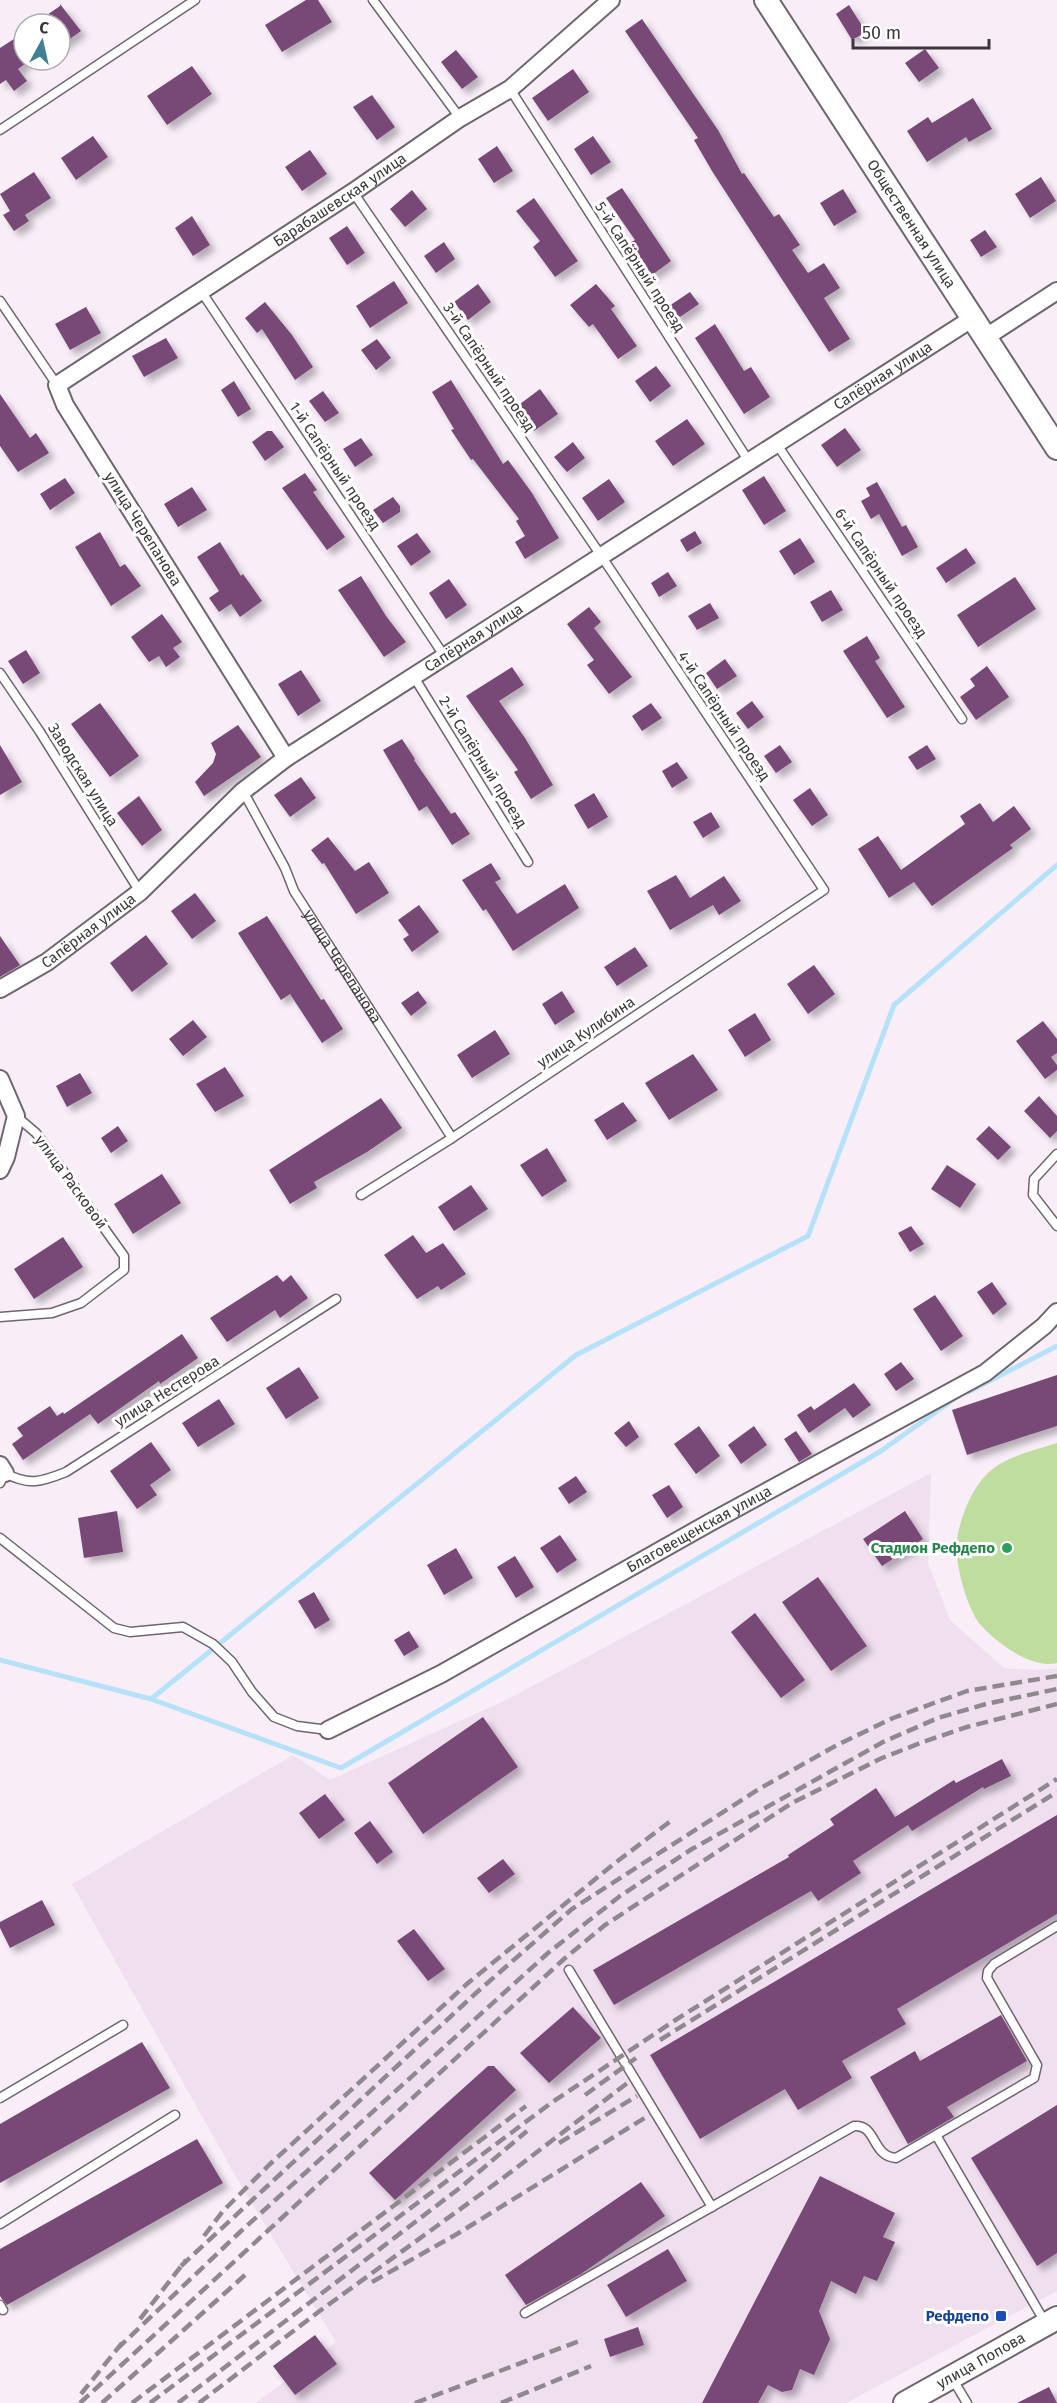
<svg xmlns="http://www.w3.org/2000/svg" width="1057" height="2403" viewBox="0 0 1057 2403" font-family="'Fira Sans',sans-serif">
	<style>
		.built { fill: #f0dfef }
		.green { fill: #bfdd9f }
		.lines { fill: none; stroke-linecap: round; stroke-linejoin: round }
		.stream { stroke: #b5e2f8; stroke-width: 5 }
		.building { fill: #784977; filter: url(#shadow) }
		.lane-casing { stroke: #6e656e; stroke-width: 11 }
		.street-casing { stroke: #6e656e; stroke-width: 20 }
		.secondary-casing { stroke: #6e656e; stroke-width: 26 }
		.lane { stroke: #fff; stroke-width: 8 }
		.street { stroke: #fff; stroke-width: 16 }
		.secondary { stroke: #fff; stroke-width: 22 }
		.rail { stroke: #90888f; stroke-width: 4.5; stroke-dasharray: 12 6; stroke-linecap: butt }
		.leisure-dot { fill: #2e9e5b; stroke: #fff; stroke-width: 2 }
		.transit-dot { fill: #1a4fb4; stroke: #fff; stroke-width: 2 }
		.labels { text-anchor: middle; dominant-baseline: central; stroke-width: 6; stroke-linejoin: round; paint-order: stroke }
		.street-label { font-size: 15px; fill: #3a3639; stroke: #fff }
		.leisure-label { font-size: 15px; font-weight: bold; fill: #27864d; stroke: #fff; text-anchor: end }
		.transit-label { font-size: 15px; font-weight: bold; fill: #164399; stroke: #fff; text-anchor: end }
	</style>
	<defs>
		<filter id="shadow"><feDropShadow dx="5.5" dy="5.5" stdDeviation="3" flood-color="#0004"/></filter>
	</defs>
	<rect width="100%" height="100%" fill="#f9eef8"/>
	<path class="built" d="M931 1473 928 1563 950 1620 1004 1668 1036 1670 1057 1668V2291L846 2403H256L336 2342 236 2177 72 1884 293 1755 330 1780 506 1700Z"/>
	<path class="green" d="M1057 1443V1663C1041 1667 1023 1658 1010 1650 999 1642 988 1634 979 1623 966 1605 954 1562 957 1540 960 1518 971 1490 987 1474 1005 1456 1033 1451 1057 1443Z"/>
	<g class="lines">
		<path class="stream" d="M968 1392 1057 1346
			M0 1660 151 1699 576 1355 808 1236 894 1005 1057 865
			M151 1699 341 1768 881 1451 954 1399"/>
	</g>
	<path class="building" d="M306 0H318L332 22 282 52 265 25Z
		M60 4 81 31 60 46V24H34L60 6Z
		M849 5 866 32 852 40 836 14Z
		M642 19 718 130 742 174 744 173 774 217 779 214 800 245 792 250 808 273 824 263 840 288 824 298 850 339 829 352 712 171 694 140 698 138 625 31Z
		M14 39 24 52V60H30L18 69 27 81 14 91 6 80 0 84V48Z
		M925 49 939 68 919 82 905 63Z
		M456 50 478 77 462 89 441 62Z
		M192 66 212 94 167 125 147 96Z
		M573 69 589 92 548 121 532 98Z
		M372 95 395 127 377 140 353 107Z
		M973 98 992 129 969 142 966 137 927 162 907 131 928 117 932 123Z
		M93 136 108 157 76 180 61 158Z
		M593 136 611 162 591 175 574 149Z
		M497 146 513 171 494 183 478 159Z
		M310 150 327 174 302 191 285 167Z
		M34 172 51 198 25 215 29 221 14 231 3 215 10 211 0 194Z
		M1041 177 1056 201 1030 218 1015 194Z
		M622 188 671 261 652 275 630 243 635 240 606 198Z
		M843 189 857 212 834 226 820 203Z
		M412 190 427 209 405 227 390 209Z
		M534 198 578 261 555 277 533 247 540 241 516 211Z
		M192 216 210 245 193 256 175 228Z
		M347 226 365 253 347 265 329 238Z
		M985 230 997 247 981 257 970 240Z
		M444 242 455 259 436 273 424 256Z
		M394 281 408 303 370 328 356 306Z
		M478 284 491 302 468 320 454 302Z
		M596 284 615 306 611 309 637 346 618 359 593 324 589 327 570 305Z
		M690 292 699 304 677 319 669 306Z
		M265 302 292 335 313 367 295 380 262 329 257 333 245 318Z
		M86 307 101 333 70 350 55 324Z
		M715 324 744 371 751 367 770 397 744 414 695 338Z
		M166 338 178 358 144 377 132 356Z
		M377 339 391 358 376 370 361 350Z
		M656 366 671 386 650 402 635 381Z
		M451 380 503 464 508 460 532 493 559 538 525 559 515 542 525 536 516 521 519 519 473 459 471 460 451 430 454 429 432 392Z
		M234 381 251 409 238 417 221 390Z
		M540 389 558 414 534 431 516 407Z
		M323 391 339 413 325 422 309 401Z
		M0 394 30 438 36 433 49 453 18 472 0 446Z
		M687 419 705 444 673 466 655 441Z
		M845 428 861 450 837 467 821 445Z
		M267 431H272L284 447 265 461 252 442Z
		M361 438 373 455 355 467 343 449Z
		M573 442 585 458 567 472 554 457Z
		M305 473 317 490 313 492 345 537 327 550 282 488Z
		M764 476 786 511 764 525 742 490Z
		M65 478 75 493 50 510 40 494Z
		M609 479 625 502 598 521 582 498Z
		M877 482 902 527 906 525 918 547 902 556 879 514 871 519 861 501 870 496 866 488Z
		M192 487 207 510 178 527 164 504Z
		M393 497 400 506V512L383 523 373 510Z
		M695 531 702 543 687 552 680 540Z
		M100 532 120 567 125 564 141 586 111 606 75 547Z
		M417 533 431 552 411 566 397 546Z
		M800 538 815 562 794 575 779 551Z
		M220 542 241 576 243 574 262 601 240 617 231 604 219 612 209 598 219 591 197 557Z
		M966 548 976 563 946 583 936 568Z
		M668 572 677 586 659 597 651 583Z
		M361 576 386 616 406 642 384 657 338 590Z
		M1015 577 1036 609 978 647 957 615Z
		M449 579 467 605 446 619 429 593Z
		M831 590 843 610 822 622 810 602Z
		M710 603 719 618 697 630 688 616Z
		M589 607 601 622 594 628 632 677 609 694 587 665 594 660 567 624Z
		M162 614 182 642 173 648 180 657 166 667 159 656 149 662 131 637Z
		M867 636 880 658 875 661 905 707 887 718 843 651Z
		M26 650 40 673 23 684 8 661Z
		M725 659 737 676 717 689 706 673Z
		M987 666 1009 697 976 720 960 697 975 686 970 679Z
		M512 667 524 685 499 701 525 738 553 785 531 799 514 772 518 770 466 696Z
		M301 670 321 701 298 716 278 684Z
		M752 701 764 717 748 729 736 713Z
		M100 703 139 756 110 777 71 724Z
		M651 703 662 718 642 731 632 716Z
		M238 725 261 757 204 796 195 782 213 763 216 754 211 743Z
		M402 739 415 759 414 760 451 814 455 812 470 834 452 845 427 806 419 811 383 750Z
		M0 745 22 782 0 795Z
		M780 745 792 762 776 773 764 756Z
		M927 745 936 759 917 770 908 757Z
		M677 762 688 778 672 788 662 771Z
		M301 777 316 798 290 817 274 795Z
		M810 788 828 815 812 826 793 800Z
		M594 793 608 817 588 829 574 805Z
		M139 796 162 830 142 846 117 813Z
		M980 803 993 822 1014 806 1031 829 1010 845 1013 848 932 906 914 882 889 898 858 849 878 836 901 870 965 824 960 816Z
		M711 812 720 827 703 838 693 822Z
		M328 837 355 871 369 862 389 893 356 914 324 863 322 864 311 850Z
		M491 863 501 879 495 882 517 914 565 884 579 908 513 951 486 909 483 911 462 880Z
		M676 875 690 898 724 876 741 901 719 915 713 905 670 930 647 891Z
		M195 893 216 921 192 939 171 911Z
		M419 905 439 932 412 952 403 939 409 935 398 920Z
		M267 916 321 1000 324 999 343 1029 322 1043 290 994 281 1000 238 933Z
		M146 935 168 964 132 992 110 963Z
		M0 936 20 965 0 977Z
		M635 947 648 966 617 986 604 967Z
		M814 965 835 994 808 1014 787 984Z
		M418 991 427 1003 411 1016 401 1003Z
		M562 991 575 1012 555 1025 542 1004Z
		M755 1013 771 1040 745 1057 728 1030Z
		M193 1020 207 1037 183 1056 169 1039Z
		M1043 1021 1057 1039V1053L1051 1057 1057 1065V1070L1045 1079 1016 1041Z
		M495 1030 510 1054 472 1078 457 1055Z
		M693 1054 718 1090 669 1120 645 1083Z
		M225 1067 244 1096 215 1112 196 1084Z
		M80 1073 92 1093 67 1107 56 1086Z
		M1039 1096 1057 1116V1131L1050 1138 1024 1111Z
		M381 1098 402 1128 367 1152 314 1182 317 1188 290 1204 269 1170Z
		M623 1102 637 1121 607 1140 594 1120Z
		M118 1126 128 1141 111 1153 101 1138Z
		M989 1126 1011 1147 998 1160 976 1139Z
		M547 1148 567 1181 542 1197 520 1165Z
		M947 1165 976 1184 960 1208 931 1189Z
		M162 1174 181 1203 133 1234 114 1204Z
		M471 1185 488 1209 454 1231 438 1207Z
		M911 1226 924 1244 910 1252 898 1233Z
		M413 1235 426 1253 443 1243 466 1274 441 1290 438 1286 417 1299 384 1255Z
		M63 1237 83 1267 34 1299 14 1269Z
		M277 1275 283 1282 291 1275 308 1298 280 1318 275 1310 227 1342 210 1318Z
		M992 1282 1007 1304 993 1315 977 1292Z
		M935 1295 963 1336 941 1351 913 1309Z
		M182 1334 198 1358 160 1384 159 1381 98 1424 90 1414 23 1460 12 1444 23 1436 17 1428 50 1406 57 1416 63 1412 64 1414Z
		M901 1362 914 1379 896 1391 884 1374Z
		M299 1367 319 1398 286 1419 266 1388Z
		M1057 1375V1426L967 1455 952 1410Z
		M854 1383 871 1405 853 1418 845 1408 809 1433 797 1415 811 1406 814 1410Z
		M219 1399 235 1424 198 1447 182 1423Z
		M629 1421 639 1437 626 1447 614 1433Z
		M699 1426 720 1456 696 1474 674 1444Z
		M754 1426 767 1445 741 1464 728 1445Z
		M796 1431 812 1454 799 1462 784 1439Z
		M151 1442 171 1470 150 1485 157 1495 137 1509 110 1471Z
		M576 1476 587 1492 569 1504 558 1488Z
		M669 1485 683 1507 667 1518 652 1495Z
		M117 1511 123 1552 84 1558 78 1518Z
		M905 1511 923 1539 882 1566 863 1539Z
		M560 1535 577 1560 557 1573 540 1548Z
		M456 1548 473 1578 444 1595 427 1565Z
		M515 1556 534 1587 516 1598 497 1567Z
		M818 1577 867 1646 831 1671 782 1602Z
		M314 1592 330 1620 315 1629 298 1601Z
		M755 1613 805 1680 781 1698 731 1632Z
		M409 1631 419 1647 404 1656 394 1640Z
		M483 1717 518 1767 423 1834 388 1783Z
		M1002 1759 1011 1776 984 1789 983 1787 912 1831 908 1825 853 1861 861 1873 818 1901 811 1891 614 2005 593 1970 789 1857 788 1855 834 1825 830 1819 876 1788 895 1817 954 1780 956 1783Z
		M325 1794 345 1820 319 1839 299 1813Z
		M1057 1815V1914L897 2009 906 2024 842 2061 852 2078 798 2110 785 2089 700 2139 650 2055Z
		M370 1821 393 1852 377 1864 354 1833Z
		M503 1859 515 1874 489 1893 477 1878Z
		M42 1900 55 1925 10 1948 0 1928V1922Z
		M414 1929 445 1969 428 1981 397 1941Z
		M573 2007 601 2038 549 2083 520 2053Z
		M1001 2015 1027 2061 947 2107 954 2117 908 2144 870 2077 915 2051 920 2061Z
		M142 2042 170 2088 0 2183V2124Z
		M488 2066H494L516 2090 395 2200 369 2173Z
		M1057 2105V2253L1037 2266 971 2158Z
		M197 2139 223 2183 7 2305 2 2299 0 2296V2249Z
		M820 2176 895 2213 883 2237 895 2242 877 2281 864 2276 856 2294 831 2281 819 2311 830 2339 814 2375 800 2369 792 2390 782 2392 768 2385 758 2403H702Z
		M641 2182 665 2216 581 2274 526 2305 505 2275Z
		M668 2249 687 2281 626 2317 607 2285Z
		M638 2327 644 2345 610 2357 604 2339Z
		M315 2335 337 2364 295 2395 273 2366Z
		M1049 2387 1057 2403H1017Z"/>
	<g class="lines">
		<g class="lane-casing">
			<g id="lane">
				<path d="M373 0 460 118"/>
				<path d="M510 89 748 460"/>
				<path d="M0 130 195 0"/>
				<path d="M353 192 602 557 824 890 452 1138 361 1195"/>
				<path d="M201 291 445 657"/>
				<path d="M0 301 57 385"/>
				<path d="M776 443 962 719"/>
				<path d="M0 673 40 732 140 892"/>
				<path d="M414 677 528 862"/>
				<path id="s1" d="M243 791 285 868 294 891 452 1138"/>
				<path d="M1057 1154 1034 1179 1033 1195 1057 1226"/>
				<path d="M0 1317 52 1313 81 1303 124 1270V1256L36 1133 16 1116"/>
				<path d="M0 1483 5 1473C29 1486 41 1482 66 1472L336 1299"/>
				<path d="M0 1538 114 1628 130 1632 183 1627 213 1644 232 1662 252 1692 274 1717 297 1726 328 1730"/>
				<path d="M569 1970 712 2207"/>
				<path d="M0 2098 123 2025"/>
				<path d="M0 2224 175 2115"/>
				<path d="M0 2305 3 2310"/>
				<path d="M525 2313 854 2126C877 2124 871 2156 896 2158L936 2135"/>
				<path d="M1046 2324 936 2135 1034 2078 1037 2065 987 1978 988 1971 994 1964 1057 1926"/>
				<path d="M952 2378 967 2403"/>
			</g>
		</g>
		<g class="street-casing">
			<g id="street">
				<path d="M986 337 1057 291"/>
				<path id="s2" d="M286 758 65 405 57 385 353 192 460 118 510 89 611 0"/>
				<path id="s3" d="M0 989 47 962 140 892 243 791 286 758 973 318"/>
				<path d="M0 1079 16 1116 6 1157 0 1170"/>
				<path d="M0 1465 5 1473"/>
				<path id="s4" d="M328 1730 441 1674 709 1523 985 1373 1044 1326 1057 1312"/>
			</g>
		</g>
		<g class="secondary-casing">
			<g id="secondary">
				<path id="s5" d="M766 0 1057 448"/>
				<path id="s6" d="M905 2403 1057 2318"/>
			</g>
		</g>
		<use href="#lane" class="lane"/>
		<use href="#street" class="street"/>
		<use href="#secondary" class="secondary"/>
		<path class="rail" d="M660 2040 1057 1792
			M585 2095 636 2058
			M559 2143 637 2096
			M204 2236 223 2211 269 2165 468 1983 615 1863 672 1820
			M181 2266 476 1993 572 1909 759 1789 837 1745 893 1718 967 1691 1057 1676
			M372 2282 457 2234 651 2114
			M140 2319 186 2260
			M117 2349 240 2232 548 1953 620 1896 692 1849 883 1742 938 1718 986 1704 1057 1689
			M81 2394 122 2343
			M80 2403 564 1959 605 1925 792 1803 882 1758 923 1742 967 1727 1057 1704
			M102 2403 245 2275
			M132 2403 526 2106
			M150 2403 551 2103 674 2021 1057 1779
			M178 2403 461 2187 527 2131
			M199 2403 317 2313 503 2178 630 2081
			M415 2403 582 2340
			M501 2403 591 2366"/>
	</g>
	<circle class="leisure-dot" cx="1007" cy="1548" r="6"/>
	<rect class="transit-dot" x="995" y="2310" width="12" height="12" rx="3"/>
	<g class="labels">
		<g class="street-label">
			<text stroke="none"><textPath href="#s2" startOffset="776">Барабашевская улица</textPath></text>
			<text stroke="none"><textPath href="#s5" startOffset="267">Общественная улица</textPath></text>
			<text transform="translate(640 267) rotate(57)">5-й Сапёрный проезд</text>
			<text transform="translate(489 367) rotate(56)">3-й Сапёрный проезд</text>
			<text stroke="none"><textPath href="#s3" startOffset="1078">Сапёрная улица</textPath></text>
			<text transform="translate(335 466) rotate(56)">1-й Сапёрный проезд</text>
			<text transform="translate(143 529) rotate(58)">улица Черепанова</text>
			<text transform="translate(881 573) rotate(56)">6-й Сапёрный проезд</text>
			<text stroke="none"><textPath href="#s3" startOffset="592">Сапёрная улица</textPath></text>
			<text transform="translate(724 716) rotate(56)">4-й Сапёрный проезд</text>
			<text transform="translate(483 762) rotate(58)">2-й Сапёрный проезд</text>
			<text transform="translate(83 775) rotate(58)">Заводская улица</text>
			<text stroke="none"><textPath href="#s3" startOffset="106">Сапёрная улица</textPath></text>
			<text stroke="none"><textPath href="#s1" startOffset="202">улица Черепанова</textPath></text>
			<text transform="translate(586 1032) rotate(-34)">улица Кулибина</text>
			<text transform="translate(71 1182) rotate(54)">улица Расковой</text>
			<text transform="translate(167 1391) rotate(-32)">улица Нестерова</text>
			<text stroke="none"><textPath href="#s4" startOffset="422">Благовещенская улица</textPath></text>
			<text stroke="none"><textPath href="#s6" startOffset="87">улица Попова</textPath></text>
		</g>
		<g class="leisure-label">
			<text x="995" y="1548">Стадион Рефдепо</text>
		</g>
		<g class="transit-label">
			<text x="989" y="2316">Рефдепо</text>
		</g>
	</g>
	<g transform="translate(42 42) rotate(8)"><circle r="28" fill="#ffffff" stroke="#b0afb0" stroke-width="1.5"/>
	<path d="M0-4.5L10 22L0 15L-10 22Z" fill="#3f8192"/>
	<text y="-9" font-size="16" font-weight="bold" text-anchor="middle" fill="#3a3639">С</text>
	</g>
	<path d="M853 39v9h136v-9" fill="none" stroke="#3a3639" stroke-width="3"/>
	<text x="862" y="39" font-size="18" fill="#3a3639" stroke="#ffffff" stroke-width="4.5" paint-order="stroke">50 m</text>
</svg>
